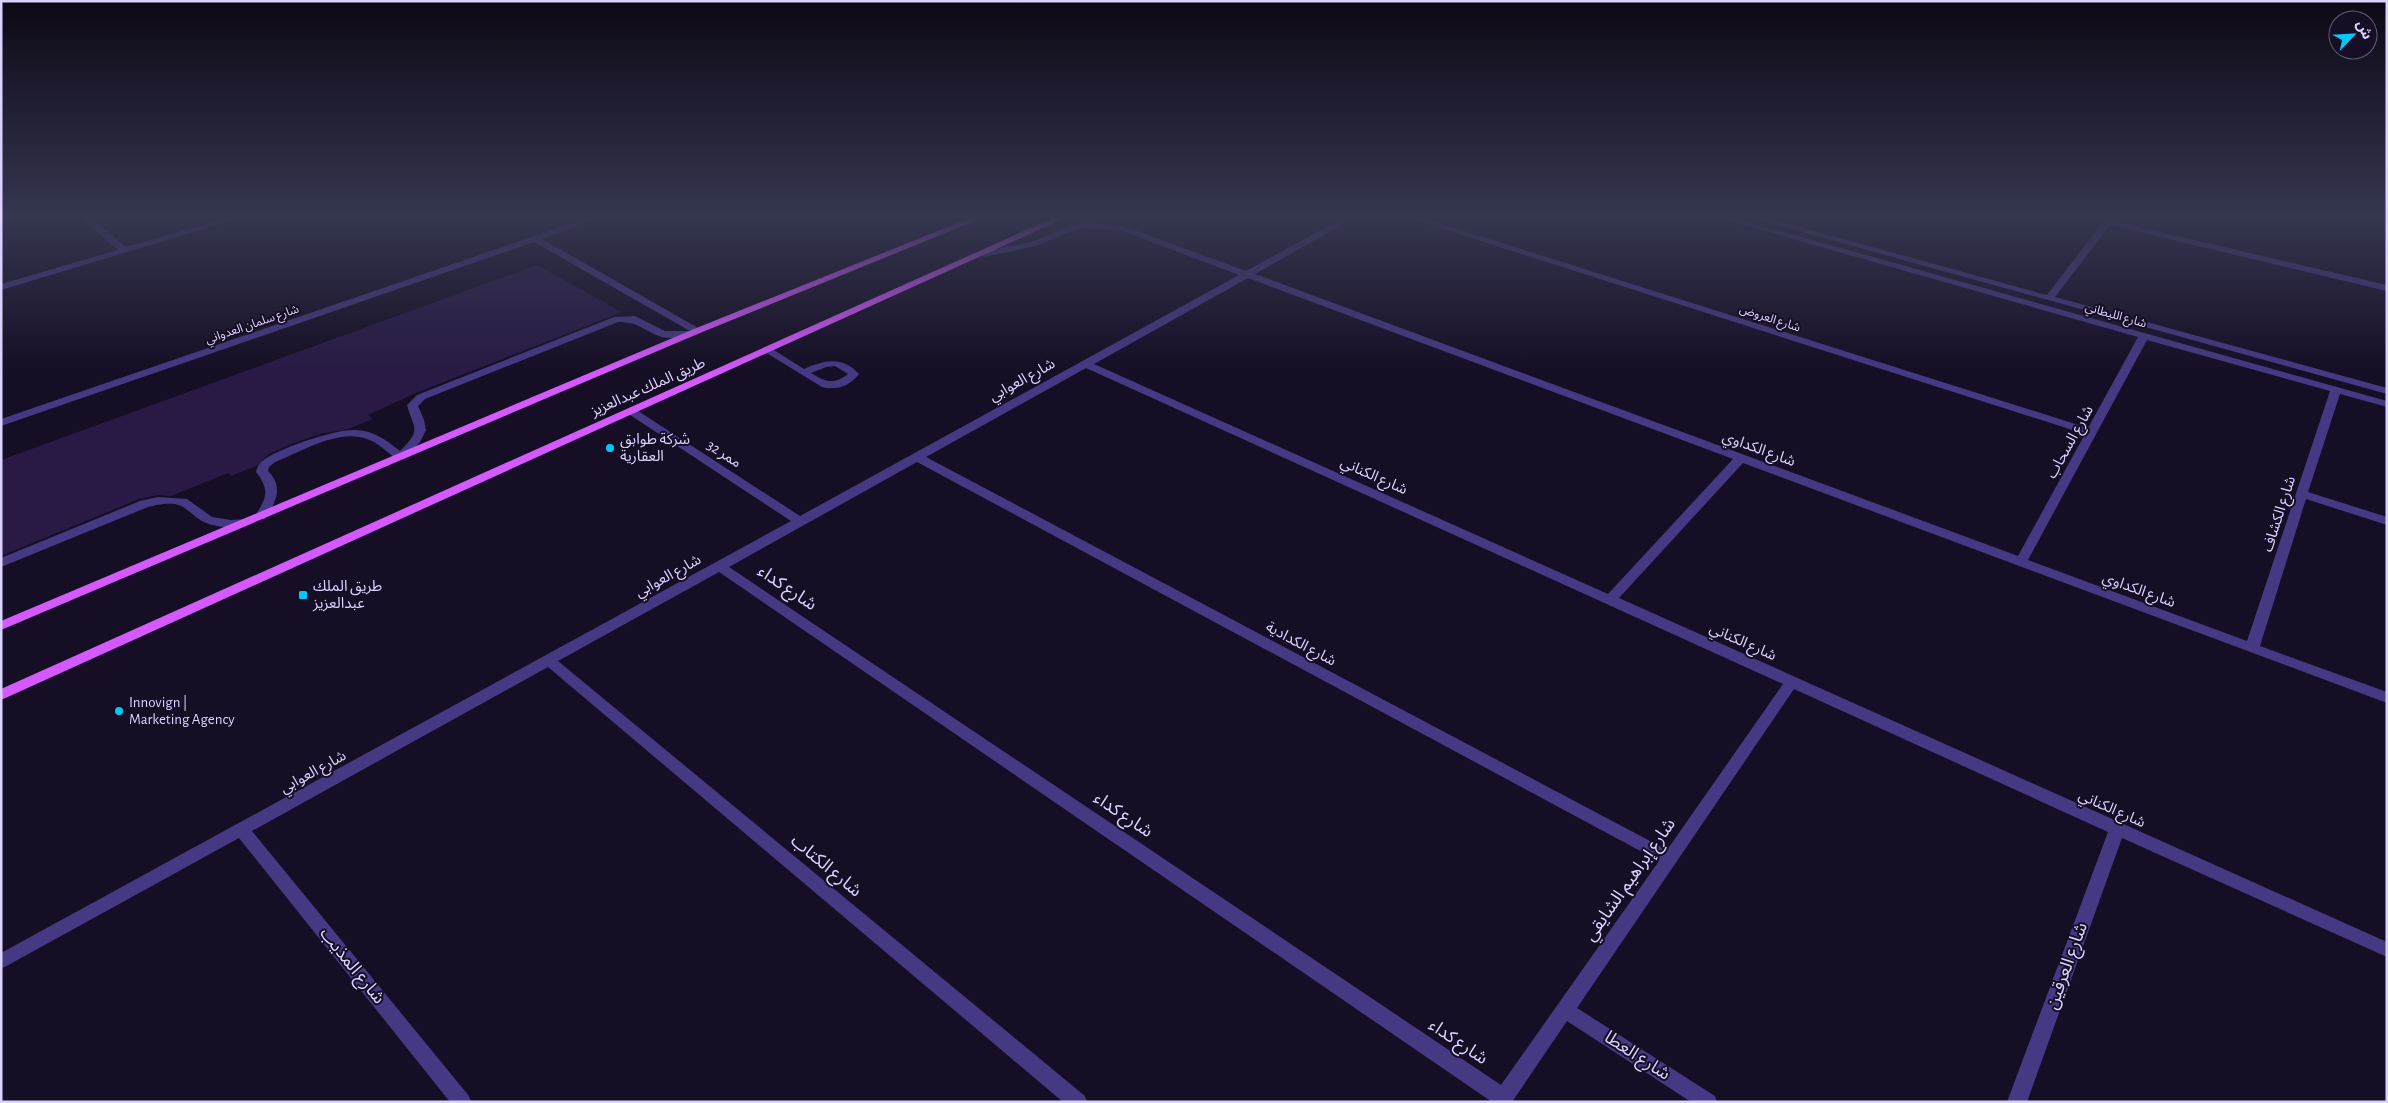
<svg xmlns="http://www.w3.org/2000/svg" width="2388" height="1103" viewBox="0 0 2388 1103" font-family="'Alegreya Sans','Noto Sans Arabic',sans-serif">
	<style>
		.building { fill: #281a45 }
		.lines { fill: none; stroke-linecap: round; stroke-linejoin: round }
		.minor { fill: #453983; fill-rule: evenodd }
		.major { fill: #d459ff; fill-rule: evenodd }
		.poi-dot { fill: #00c7fd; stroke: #150e24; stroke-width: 2 }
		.labels { text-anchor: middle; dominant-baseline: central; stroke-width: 4; stroke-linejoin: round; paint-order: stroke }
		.far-street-label { font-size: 12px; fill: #dcd2ff; stroke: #150e24 }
		.street-label { font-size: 15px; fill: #dcd2ff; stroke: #150e24 }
		.poi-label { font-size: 15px; fill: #dcd2ff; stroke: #150e24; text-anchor: start }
		.near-street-label { font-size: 18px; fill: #dcd2ff; stroke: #150e24 }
	</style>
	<rect width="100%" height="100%" fill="#150e24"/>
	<path class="building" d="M537 265 622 312 416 393 368 415 373 419 348 429 320 434 291 444 267 455 256 466 231 476 228 473 171 496 158 495 139 499 1 556V460Z"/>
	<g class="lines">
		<path class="minor" d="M81 218H91L126 247 226 218H240L1 290V284L118 250Z
			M587 218H600L542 239 700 329V333C690 335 672 341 659 336 641 329 639 322 618 322L425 399 418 406 424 420 426 430 420 442 406 457 395 458C386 451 377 442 367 439 338 428 301 452 275 462L269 467 268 471C284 487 276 502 265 519H257L255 516C267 497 270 490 256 472 257 468 258 465 261 462 276 449 335 429 355 430 373 430 386 440 400 451 422 429 414 430 407 405L417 395 614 317 635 316 665 331H690L534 242 1 426V419Z
			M1343 218H1354L1255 274 2018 556 2085 434 1409 218H1423L2088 428 2138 337 1719 218H1734L2387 401V407L2340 394 2308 492 2387 517V525L2306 499 2260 646 2387 692V703L1743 463 1619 598 2387 942V957L2122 838 2027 1102H2007L2108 832 1794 689 1577 1008 1715 1096 1717 1102H1691L1567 1021 1512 1102H1492L719 572 558 661 1085 1096 1087 1102H1063L548 667 252 831 469 1096 471 1102H450L239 838 1 969V953L791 521 627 413 626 411 627 409H635L800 516 1239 275 1120 230 1080 228 1036 246 984 257 980 254 981 252 1031 242 1086 219 1089 220V223L1124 226 1246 271ZM1248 278 1733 459 1608 594 1094 364ZM2147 340 2330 391 2247 641 2028 560ZM1086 368 1783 684 1667 850 926 457ZM917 462 1659 861 1501 1085 729 567Z
			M1752 218H1767L2047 295 2106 218H2115L2113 221 2387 285V291L2110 225 2055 297 2387 388V394Z
			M769 347 804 369C825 360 842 356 859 374 850 386 836 391 822 387L765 352 764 350ZM835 366 848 374C833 385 826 382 811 373L826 367Z
			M158 497 187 499 212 517 231 520 245 519 251 523C244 531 211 527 202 521 194 517 187 508 179 505 170 502 156 505 148 507L1 567V558L140 501Z"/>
		<path class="major" d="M970 218H982L700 333 1 630V621L694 329Z
			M1053 218H1065L1 700V689Z"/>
	</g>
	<linearGradient id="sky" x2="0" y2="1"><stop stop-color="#0c0814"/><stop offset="0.58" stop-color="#353650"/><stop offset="1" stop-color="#353650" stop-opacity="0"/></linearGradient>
	<rect width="2388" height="373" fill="url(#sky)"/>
	<g class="poi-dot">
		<circle cx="610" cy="448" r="5"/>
		<rect x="298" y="590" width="10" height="10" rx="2.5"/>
		<circle cx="119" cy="711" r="5"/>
	</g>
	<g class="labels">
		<g class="far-street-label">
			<text transform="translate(2116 315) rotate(16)">شارع الليطاني</text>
			<text transform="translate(1770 318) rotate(18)">شارع العروض</text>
			<text transform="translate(252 324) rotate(-19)">شارع سلمان العدواني</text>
		</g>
		<g class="street-label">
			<text transform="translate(1022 380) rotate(-29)">شارع العوابي</text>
			<text transform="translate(648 387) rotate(-24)">طريق الملك عبدالعزيز</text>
			<text transform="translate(2070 442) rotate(-61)">شارع السحاب</text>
			<text transform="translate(1759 449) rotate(20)">شارع الكداوي</text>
			<text transform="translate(724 454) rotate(33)">ممر 32</text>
			<text transform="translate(1374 476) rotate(24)">شارع الكناني</text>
			<text transform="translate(2279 514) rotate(-72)">شارع الكشاف</text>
			<text transform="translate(668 576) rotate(-29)">شارع العوابي</text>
			<text transform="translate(2139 590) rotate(20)">شارع الكداوي</text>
			<text transform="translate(1743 642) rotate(24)">شارع الكناني</text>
			<text transform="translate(1301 644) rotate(28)">شارع الكدادية</text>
			<text transform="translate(313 772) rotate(-29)">شارع العوابي</text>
			<text transform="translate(2112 809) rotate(24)">شارع الكناني</text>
		</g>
		<g class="poi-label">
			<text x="620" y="439">شركة طوابق<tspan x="620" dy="17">العقارية</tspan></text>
			<text x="313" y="586">طريق الملك<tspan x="313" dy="17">عبدالعزيز</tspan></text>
			<text x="129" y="702">Innovign |<tspan x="129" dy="17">Marketing Agency</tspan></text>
		</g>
		<g class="near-street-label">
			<text transform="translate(787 588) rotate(34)">شارع كداء</text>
			<text transform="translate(1123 815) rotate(34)">شارع كداء</text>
			<text transform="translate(826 866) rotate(40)">شارع الكتاب</text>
			<text transform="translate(1630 880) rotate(-55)">شارع إبراهيم الشايقي</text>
			<text transform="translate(352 966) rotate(51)">شارع المذيب</text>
			<text transform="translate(2067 966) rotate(-70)">شارع العرقين</text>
			<text transform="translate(1458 1042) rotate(34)">شارع كداء</text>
			<text transform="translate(1637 1056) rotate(33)">شارع العطا</text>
		</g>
	</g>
	<rect width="2388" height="1103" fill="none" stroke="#dcd2ff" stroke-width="5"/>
	<g transform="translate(2353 35) rotate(65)"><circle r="24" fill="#150e24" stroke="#655c7c"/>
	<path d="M0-4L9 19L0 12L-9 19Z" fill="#00c7fd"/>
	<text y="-8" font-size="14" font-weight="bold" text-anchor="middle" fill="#dcd2ff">ش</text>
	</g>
</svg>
